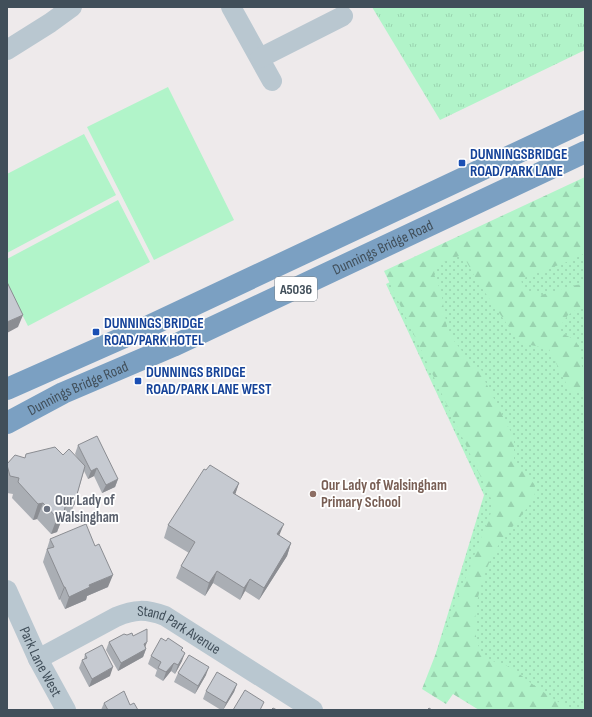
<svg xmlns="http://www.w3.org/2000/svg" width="592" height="717" viewBox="0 0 592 717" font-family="'Sofia Sans Condensed',sans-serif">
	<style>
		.grass { fill: url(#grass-dots) }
		.forest { fill: url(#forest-firs) }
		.park { fill: url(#park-tufts) }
		.garden { fill: #b1f4c9 }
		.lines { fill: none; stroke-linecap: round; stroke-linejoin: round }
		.minor { stroke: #b9c7d0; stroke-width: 20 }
		.highway { stroke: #7ba0c2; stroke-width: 22 }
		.wall { fill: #aaaeb4 }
		.shaded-wall { fill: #8b8d92 }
		.building { fill: #c6cad1; stroke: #8b8d92 }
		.transit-dot { fill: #1a4fb4; stroke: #fff; stroke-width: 1.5 }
		.education-dot { fill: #8d6e63; stroke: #fff; stroke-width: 1.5 }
		.worship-dot { fill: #6b7280; stroke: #fff; stroke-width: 1.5 }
		.labels { text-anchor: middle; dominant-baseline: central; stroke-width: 3.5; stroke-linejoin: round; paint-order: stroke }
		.shield { fill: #fff; stroke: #7a848c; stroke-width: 1 }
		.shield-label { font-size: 14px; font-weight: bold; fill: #414f5a }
		.transit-label { font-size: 15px; font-weight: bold; fill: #164399; stroke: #fff; text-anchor: start }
		.street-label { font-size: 15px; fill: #414f5a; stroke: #fff }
		.education-label { font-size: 15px; font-weight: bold; fill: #785e54; stroke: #fff; text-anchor: start }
		.worship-label { font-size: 15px; font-weight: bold; fill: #5b616d; stroke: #fff; text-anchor: start }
	</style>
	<defs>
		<pattern id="grass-dots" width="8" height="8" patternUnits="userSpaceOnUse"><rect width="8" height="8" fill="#b1f4c9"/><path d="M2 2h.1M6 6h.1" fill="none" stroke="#99d3af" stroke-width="1.8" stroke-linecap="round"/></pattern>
		<pattern id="forest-firs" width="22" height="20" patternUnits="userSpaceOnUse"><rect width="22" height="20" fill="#b1f4c9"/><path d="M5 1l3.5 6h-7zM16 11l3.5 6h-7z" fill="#99d3af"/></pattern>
		<pattern id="park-tufts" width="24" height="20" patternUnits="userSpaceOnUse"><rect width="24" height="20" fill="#b1f4c9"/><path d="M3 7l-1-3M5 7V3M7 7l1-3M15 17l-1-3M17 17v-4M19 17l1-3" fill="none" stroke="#99d3af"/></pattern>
	</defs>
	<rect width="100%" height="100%" fill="#eeeaeb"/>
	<path class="grass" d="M585 188V710H521L436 653 484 495 386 284Z"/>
	<path class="forest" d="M585 177V253L572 260 521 279 523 289 541 295 576 285 585 284V304L568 315 559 328 562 333 575 340 581 350 582 368 585 376V389C579 393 574 394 569 389L549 349 526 344 516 337 477 281 464 257 459 256 443 262 435 269 434 274 441 292 448 333 475 368 483 371 484 379 514 438V459L534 484C535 488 536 492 534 496 527 512 508 530 498 546 483 570 469 616 478 645 480 648 480 653 483 656 490 662 500 662 508 666 515 670 522 676 528 681 542 691 556 701 571 710H479L453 694 446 704 422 689 494 505 384 271Z"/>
	<path class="park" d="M372 7H585V50L440 120Z"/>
	<path class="garden" d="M168 87 234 220 154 260 87 127Z
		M84 134 116 195 7 253V174Z
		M118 200 150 262 28 326 7 285V259Z"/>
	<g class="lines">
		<g class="minor">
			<path d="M231 7 272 81"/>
			<path d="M7 50 50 23 72 7"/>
			<path d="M260 58 343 16"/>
			<path id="s1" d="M7 590 38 659 66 710"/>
			<path id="s2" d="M38 659 116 617C135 609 146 609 165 616L313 710"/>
		</g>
		<g class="highway">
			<path d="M7 389 147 327 585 121"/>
			<path id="s3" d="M7 423 63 393 173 346 585 152"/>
		</g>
	</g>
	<path class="wall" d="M78 445 118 479 115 487 102 493 94 476 88 479 84 471 74 505 68 521 62 519 57 532 51 534 37 519 33 520 12 498 13 494 7 493V464L25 458 63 455 78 459 75 454Z
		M206 470 239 483 235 494 279 536 291 543 287 556 259 600 245 591 240 600 213 583 205 596 176 578 181 566 189 553 164 538 168 525Z
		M50 539 108 587 87 596 86 600 65 609 60 599 59 600 43 562Z
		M127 635 133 636 147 642 145 646 146 649 143 657 118 671 106 650 109 642Z
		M182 650V661L175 674 171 671 163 681 155 676 157 670 148 664 151 656Z
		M85 654 110 676 89 687 79 668 82 660 84 659Z
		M178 673 206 675 195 694 174 682Z
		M237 684 234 692 223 710H221L203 699 206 691Z
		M104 703 130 705 138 710H101Z"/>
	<path class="shaded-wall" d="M23 315 18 327 7 333V322Z
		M97 468 94 476 88 479 91 471Z
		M118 479 115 487 102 493 106 485Z
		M239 483 235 495 233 493Z
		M43 503 37 519 33 520 38 504Z
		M63 516 57 532 51 534 57 518Z
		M284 524 279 536 277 534Z
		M291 543 287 556 259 600 264 588Z
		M217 571 213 583 205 596 209 583Z
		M113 575 108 587 87 596 86 600 65 609 69 597 89 585Z
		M250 579 245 591 240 600 244 588Z
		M64 587H65L60 599 59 600Z
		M147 642 144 650 146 649 143 657 118 671 121 663Z
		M185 653 182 661 175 674 178 665Z
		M174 663 171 671 163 681 166 672Z
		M113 667 110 676 89 687 92 679Z
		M209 667 206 675 195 694 198 686Z
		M237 684 234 692 223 710 226 703Z"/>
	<path class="building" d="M7 282 23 315 7 322Z
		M97 436 118 479 106 485 97 468 91 471 78 445Z
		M55 447 63 455 69 449 85 466 74 505 66 503 63 516 57 518 43 503 38 504 18 482 19 478 10 476 7 465V464L15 455 25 458 26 454Z
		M210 465 239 483 233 493 284 524 277 534 291 543 264 588 250 579 244 588 217 571 209 583 181 566 195 542 168 525 204 469 206 470Z
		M86 524 95 546 99 544 113 575 89 585 90 587 69 597 65 587H64L47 549 54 547 50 539Z
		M147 629V642L144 644 146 649 121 663 109 642 124 634 127 635 132 633 133 636Z
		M161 638 166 641 168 638 183 648 181 650 185 653 178 665 174 663 166 672 158 668 161 662 151 656Z
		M102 645 113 667 92 679 82 660 87 658 85 654Z
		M189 655 209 667 198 686 178 673Z
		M217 672 237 684 226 703 206 691Z
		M245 690 264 702 260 710H233Z
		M124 691 130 705 134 703 138 710H108L104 703Z
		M273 708 277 710H271Z
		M429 708 432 710H427Z"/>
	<g class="transit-dot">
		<rect x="458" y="159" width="8" height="8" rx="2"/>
		<rect x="92" y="328" width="8" height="8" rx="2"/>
		<rect x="134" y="377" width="8" height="8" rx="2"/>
	</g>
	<circle class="education-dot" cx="313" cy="494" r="4"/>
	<circle class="worship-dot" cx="47" cy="509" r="4"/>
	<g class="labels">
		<rect class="shield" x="275" y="277" width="42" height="24" rx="3"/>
		<g class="shield-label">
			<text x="296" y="289">A5036</text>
		</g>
		<g class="transit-label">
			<text x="470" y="154">DUNNINGSBRIDGE<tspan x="470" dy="17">ROAD/PARK LANE</tspan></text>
			<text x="104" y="323">DUNNINGS BRIDGE<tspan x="104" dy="17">ROAD/PARK HOTEL</tspan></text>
			<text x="146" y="372">DUNNINGS BRIDGE<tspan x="146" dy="17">ROAD/PARK LANE WEST</tspan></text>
		</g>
		<g class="street-label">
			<text stroke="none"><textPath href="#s3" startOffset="415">Dunnings Bridge Road</textPath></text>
			<text stroke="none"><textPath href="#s3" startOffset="79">Dunnings Bridge Road</textPath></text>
			<text stroke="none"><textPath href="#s2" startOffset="157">Stand Park Avenue</textPath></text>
			<text stroke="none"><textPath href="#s1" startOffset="79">Park Lane West</textPath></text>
		</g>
		<g class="education-label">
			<text x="321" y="485">Our Lady of Walsingham<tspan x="321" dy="17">Primary School</tspan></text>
		</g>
		<g class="worship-label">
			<text x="55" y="500">Our Lady of<tspan x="55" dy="17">Walsingham</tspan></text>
		</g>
	</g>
	<rect width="592" height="717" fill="none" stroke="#414f5a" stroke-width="16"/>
</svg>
